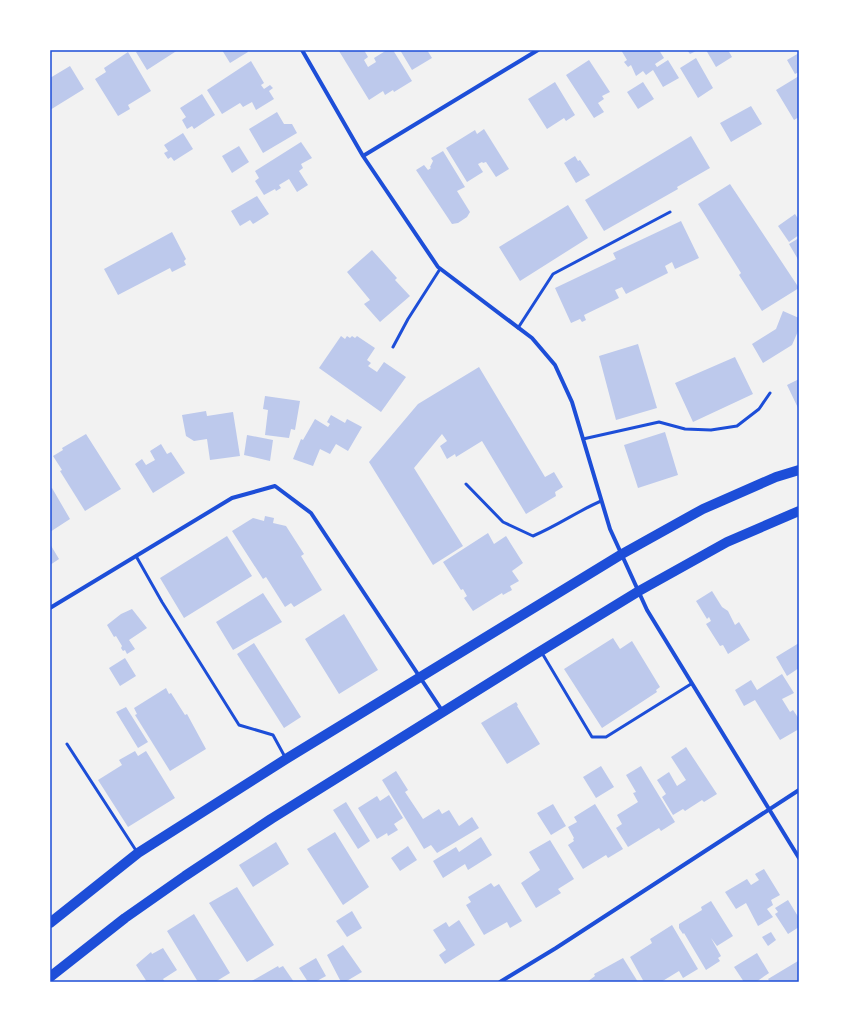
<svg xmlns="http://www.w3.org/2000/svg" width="849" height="1032" viewBox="0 0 849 1032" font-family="'Alegreya Sans',sans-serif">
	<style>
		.building { fill: #bdc9ec }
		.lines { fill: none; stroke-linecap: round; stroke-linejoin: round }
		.service { stroke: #1d4ed8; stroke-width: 3 }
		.minor { stroke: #1d4ed8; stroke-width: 4 }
		.primary { stroke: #1d4ed8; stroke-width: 10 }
		.neatline { fill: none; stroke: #1d4ed8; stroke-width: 1.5 }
	</style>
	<rect width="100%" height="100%" fill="#f2f2f2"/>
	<path class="building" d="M140 50H178L147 70 136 52Z
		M222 50H247L248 52 230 63Z
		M341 50H364L368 57 364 60 368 67 376 62 374 58 387 50H393L412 81 394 92 393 90 385 95 383 91 369 100 339 51Z
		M400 50H427L432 58 412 70Z
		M621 50H659L664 58 655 64 657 67 668 60 679 78 663 87 653 70 646 75 643 71 636 76 631 65 628 67 624 62 627 60Z
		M687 50H698L690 54Z
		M706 50H728L732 57 716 67Z
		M128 52 151 91 128 105 130 109 118 116 95 79 106 72 104 68Z
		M799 53V72L795 74 787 60Z
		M696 58 713 88 698 98 680 68Z
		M589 60 610 92 602 96 604 99 598 103 604 112 594 118 566 75Z
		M251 61 264 83 261 85 264 89 270 85 273 88 269 91 274 99 256 110 252 102 243 107 240 103 222 114 207 90Z
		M70 66 84 89 50 110V78Z
		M799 76V117L794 120 776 90Z
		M555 82 575 115 566 121 564 118 547 129 528 99Z
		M643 82 654 99 638 109 627 92Z
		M202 94 215 115 194 129 192 126 187 129 182 120 186 117 180 108Z
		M751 106 762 124 731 142 720 123Z
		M277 112 284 124H292L297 133 263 153 249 129Z
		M484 129 509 169 496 177 486 162 483 163 482 162 478 164 483 172 467 182 446 148 475 130 477 134Z
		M183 133 193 149 174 161 171 157 168 159 164 153 168 151 164 145Z
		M691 136 710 168 677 187 678 189 604 231 585 200Z
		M301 142 312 158 301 164 303 168 299 171 308 185 297 192 289 179 279 185 281 188 276 191 275 189 264 195 255 181 259 178 255 171Z
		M239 146 249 162 232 173 222 156Z
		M443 151 465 187 457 191 470 212 467 217 458 223 452 224 416 170 424 165 428 170 431 168 430 167 433 161 431 158Z
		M575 156 578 161 580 160 590 175 576 183 564 163Z
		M730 184 799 288 762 311 739 275 741 273 698 204Z
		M257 196 269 214 253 224 250 220 240 226 231 211Z
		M568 205 588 238 520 281 499 247Z
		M795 214 799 220V235L789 242 778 226Z
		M681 221 699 258 675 269 672 262 665 266 668 273 626 294 622 287 615 290 619 298 584 315 586 320 582 322 580 319 571 323 555 288 616 259 613 253Z
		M172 232 186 259 184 261 186 265 172 272 170 268 118 295 104 269Z
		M799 238V261L789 244Z
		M372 250 397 278 395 280 410 296 380 322 364 304 370 300 347 272Z
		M783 311 799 318V329L792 345 763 363 752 344 776 329Z
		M341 336 345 339 347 336 350 338 352 336 355 338 357 336 375 348 367 360 371 363 368 366 377 372 384 362 406 377 381 412 319 368Z
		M638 344 657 408 616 420 599 356Z
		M735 357 753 394 693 422 675 383Z
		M479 367 545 477 554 472 563 487 555 492 556 496 526 514 482 441 456 457 455 454 447 459 440 446 447 441 442 434 414 468 463 546 433 565 369 462 418 404Z
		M799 379V410L787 385Z
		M265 396 300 401 295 430 291 429 289 438 265 435 268 410 263 409Z
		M206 411 207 416 233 412 240 456 210 460 207 439 194 441 186 436 182 415Z
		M331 415 345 423 347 419 362 427 348 451 336 444 330 454 320 449 313 466 293 459 301 439 303 440 315 419 328 427 330 424 327 422Z
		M665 432 678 475 638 488 624 445Z
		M86 434 121 489 85 511 60 471 62 470 53 456 63 450 62 448Z
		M247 435 273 440 270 461 244 455Z
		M161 444 167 454 171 452 185 473 153 493 135 464 142 459 146 465 155 460 150 451Z
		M52 488 70 519 50 532V489Z
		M265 516 274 518 273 523 286 526 304 554 301 556 322 590 294 607 291 603 285 607 266 577 263 579 232 531 253 518 264 521Z
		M488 533 494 544 506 536 523 563 512 571 519 581 510 586 512 590 503 595 502 593 473 611 464 598 467 596 463 589 461 590 443 562Z
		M227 536 252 576 184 618 160 578Z
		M50 544 59 559 50 565Z
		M712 591 722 607 728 611 735 625 739 622 750 640 728 654 723 645 720 646 706 624 711 621 709 617 707 619 696 601Z
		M263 593 282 622 233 650 216 622Z
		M132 609 147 628 129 640 135 649 127 654 125 650 123 651 121 648 122 646 116 636 114 637 107 625 121 614Z
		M344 614 378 670 339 694 305 639Z
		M613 638 620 649 632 641 660 687 656 690 657 692 602 728 564 669Z
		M254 643 301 717 284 728 237 654Z
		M799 643V668L787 676 776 657Z
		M125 658 136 676 120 686 109 668Z
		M782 674 794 693 782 699 790 712 793 710 799 719V729L780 740 755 700 744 706 735 690 751 680 757 690Z
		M166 688 169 694 171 693 185 715 187 714 206 749 170 771 135 715 137 714 134 708Z
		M516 702 518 705 517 706 540 744 507 764 481 723Z
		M126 707 148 742 138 748 116 712Z
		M686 747 717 794 704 802 702 800 685 811 683 809 673 815 662 797 666 794 657 780 669 772 677 786 686 780 671 757Z
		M135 751 138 756 146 751 175 798 128 827 98 780 122 765 119 760Z
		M601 766 614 787 596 798 583 777Z
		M641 766 675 822 661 831 659 828 628 847 616 828 622 824 617 815 638 802 633 793 636 792 626 775Z
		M396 771 408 790 405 792 423 819 439 809 442 814 449 810 459 826 472 817 479 828 437 853 431 845 424 849 382 780Z
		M389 795 403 818 394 824 398 830 388 836 387 833 377 839 358 808 377 796 380 801Z
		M346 802 370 841 358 849 333 810Z
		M553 804 566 826 551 835 537 813Z
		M595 804 623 849 608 858 606 855 583 869 568 845 574 841 573 839 574 838 568 827 577 822 574 817Z
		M335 832 369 887 343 905 307 849Z
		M481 837 492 855 468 870 465 864 443 878 433 861 456 847 459 852Z
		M550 840 574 879 558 889 561 893 536 908 521 883 540 870 529 852Z
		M276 842 289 864 253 887 239 865Z
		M408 846 417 860 400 871 391 858Z
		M764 869 780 895 771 900 773 905 767 909 773 917 758 926 746 903 736 909 725 892 747 879 751 885 759 880 755 874Z
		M491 883 494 887 499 884 522 921 510 928 507 922 484 935 466 905 471 902 468 897Z
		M237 887 274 945 247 962 209 903Z
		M788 900 799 918V927L788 934 775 914 778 912 775 908Z
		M711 901 733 936 717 946 711 938 721 956 718 958 720 961 706 970 684 933 683 934 679 928V924L702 910 701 907Z
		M352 911 362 928 347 937 336 921Z
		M194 914 230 973 215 982H198L167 931Z
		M459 920 475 945 445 964 439 955 446 950 433 930 446 922 449 927Z
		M672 925 698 969 683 978 679 971 661 982H644L630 957 652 943 650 939Z
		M771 932 776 940 768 946 762 937Z
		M343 945 362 972 345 982H341L327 955Z
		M163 948 177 970 163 979 165 982H147L136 965 151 952 152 954Z
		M757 953 769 973 756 982H744L734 967Z
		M316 958 326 976 315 982H308L299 968Z
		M623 958 638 982H587L595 976 594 974Z
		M798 961 799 982H770L768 979Z
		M278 966 279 968 283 966 294 982H250Z"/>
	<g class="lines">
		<path class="service" d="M518 328 553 274 670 212
			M393 347 408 319 440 269
			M583 439 659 422 685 429 711 430 737 426 759 409 770 393
			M466 484 503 522 533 536C557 526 578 511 601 501
			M136 556 162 602 239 725 273 735 285 757
			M542 653 592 737H606L691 684
			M67 744 137 852"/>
		<path class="minor" d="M302 50 363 156 438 267 532 338 555 365 572 402 610 529 647 610 799 858
			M363 156 538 50
			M50 608 232 498 275 486 311 513 443 712
			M500 982 556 948 799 790"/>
		<path class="primary" d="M50 923 138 853 286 759 622 554 703 509 776 477 799 470
			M50 977 125 918 185 876 271 819 531 657 639 591 727 542 799 511"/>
	</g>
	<rect width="849" height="1032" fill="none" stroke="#ffffff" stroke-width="102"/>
	<rect x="51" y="51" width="747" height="930" class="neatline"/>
</svg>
